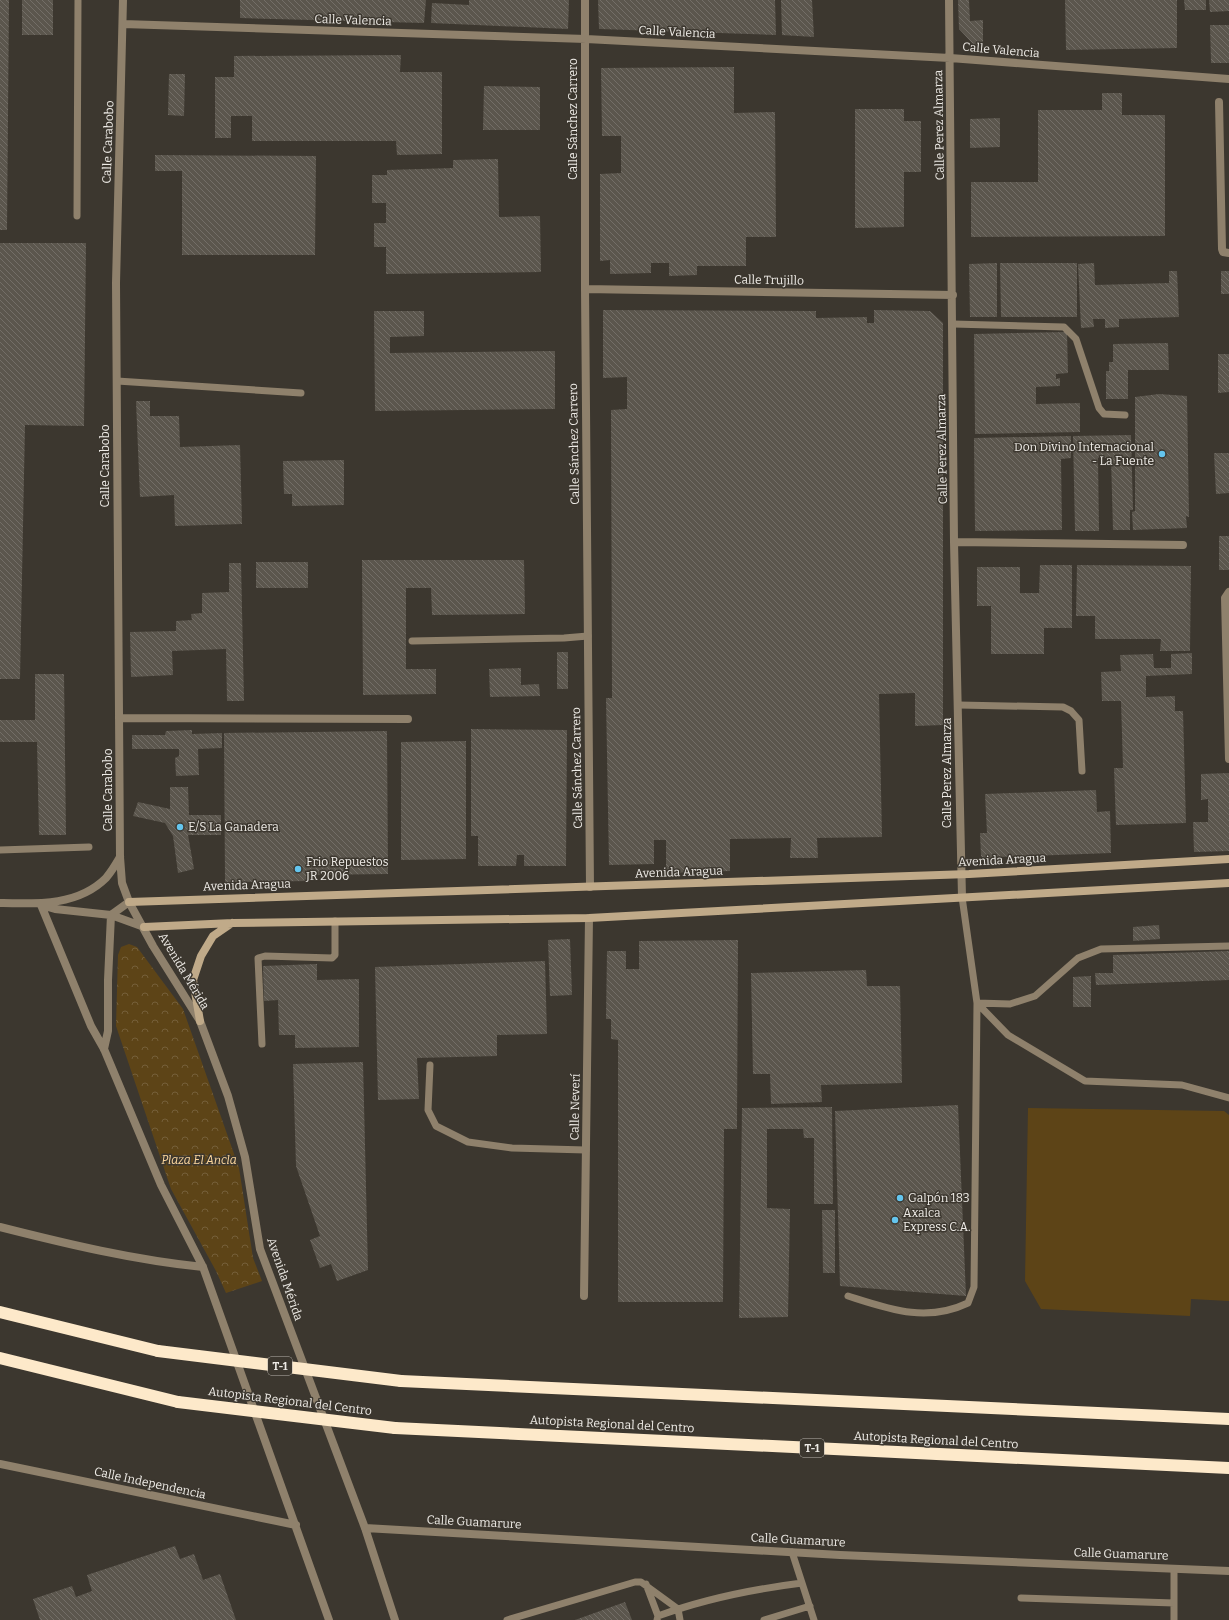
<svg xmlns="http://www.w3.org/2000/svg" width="1229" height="1620" viewBox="0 0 1229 1620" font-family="Bitter,serif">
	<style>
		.grass { fill: #5d4417 }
		.park { fill: url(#park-crowns) }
		.building { fill: url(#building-back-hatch) }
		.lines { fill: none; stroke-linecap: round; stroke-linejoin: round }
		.lane { stroke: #8f816c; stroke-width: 7 }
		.street { stroke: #8f816c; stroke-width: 8 }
		.secondary { stroke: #c0aa89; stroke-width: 8 }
		.highway { stroke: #fde9ca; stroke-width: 12 }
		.highway-bridge { stroke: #fde9ca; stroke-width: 12 }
		.poi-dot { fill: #64c5ee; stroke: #3c372f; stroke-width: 1.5 }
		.labels { text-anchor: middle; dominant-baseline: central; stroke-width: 3; stroke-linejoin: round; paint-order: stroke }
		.shield { fill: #3c372f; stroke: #b9b5af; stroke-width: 1 }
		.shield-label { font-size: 11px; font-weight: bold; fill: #eeebe6 }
		.street-label { font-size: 12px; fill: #eeebe6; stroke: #3c372f }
		.poi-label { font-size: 12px; fill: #eeebe6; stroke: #3c372f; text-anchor: start }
		.park-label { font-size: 12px; font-style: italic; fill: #fdd79d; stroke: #3c372f }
	</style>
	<defs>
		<pattern id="park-crowns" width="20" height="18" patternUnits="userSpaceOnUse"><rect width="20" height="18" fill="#5d4417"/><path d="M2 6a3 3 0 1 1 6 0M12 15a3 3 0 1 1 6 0" fill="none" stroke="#755f39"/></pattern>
		<pattern id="building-back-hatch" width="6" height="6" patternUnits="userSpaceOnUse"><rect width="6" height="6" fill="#5b564d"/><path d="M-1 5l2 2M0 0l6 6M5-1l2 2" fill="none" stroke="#736e67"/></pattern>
	</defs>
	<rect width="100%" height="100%" fill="#3c372f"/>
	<path class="grass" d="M1028 1108 1224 1111 1229 1115V1301L1191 1299 1190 1316 1041 1309 1025 1281Z"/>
	<path class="park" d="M129 944 137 947 183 1009 239 1168 253 1258 262 1281 226 1293 216 1271 171 1189 116 1026 118 955 121 947Z"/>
	<path class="building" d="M0 0H9L7 230H0Z
		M22 0H53V35H22Z
		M240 0H426L424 23 240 18Z
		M469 0H569L568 29 431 23 432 3 469 5Z
		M598 0H775L776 35 599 29Z
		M781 0H812L814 37 782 35Z
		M958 0H969L970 21 983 20V45H974L959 29Z
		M1065 0H1177V48L1066 50Z
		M1184 0H1206V10H1185Z
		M1209 0H1229V11L1210 12Z
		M1210 25H1229V63H1211Z
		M401 55 400 72H442V154L397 155 396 141H252V116H231V138H215V77H234V56Z
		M734 67V113L775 112 776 237H746V266H697V275L669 276V263H651V273L610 274V260L600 261V174L621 173V136H602L601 68Z
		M169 74H185L184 116 168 115Z
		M484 86 540 87V130H483Z
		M1102 93H1122V115H1165V236L971 237V182H1038V110H1102Z
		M855 109H904V121H921V172H904V227L855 228Z
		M1000 118V147L970 148V119Z
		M155 155 316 156 315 255H182V171H155Z
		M498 159 499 217 540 216 541 272 386 274V247H374V223H386V203H372V175H387V170L453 168V160Z
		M0 243H86L84 426 25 425 20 679H0Z
		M997 263V317H970L969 264Z
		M1000 263H1077V317H1001Z
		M1094 263 1095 285 1169 283V271H1177L1179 317 1119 319V327L1105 328V319H1093L1094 327 1081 328 1078 264Z
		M1221 271H1229V294H1221Z
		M603 310 816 311V318L867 317V323H874V310L930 311 943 323V725L915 726V693L879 694 882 837 817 838 818 858H790L791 838 730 839V871L666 873V840H654V864L609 865 606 698H612L611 410 627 409V377L603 378Z
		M374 311H424V336L390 337V353L555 351V409L375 411Z
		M1067 332 1068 373 1056 374V379L1060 378V386L1036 387V404L1080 403V432L975 434 974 334Z
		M1168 343 1169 370H1128V399H1106V371H1109V362H1113V344Z
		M1218 354H1229V392L1218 393Z
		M1159 394 1187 396 1189 517 1186 516 1187 528 1133 530 1132 512 1135 511V397Z
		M136 401H150V416H179L180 447 240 445 242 524 175 526 174 495 140 497Z
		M1131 435 1133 510H1130V530H1113L1111 458H1098L1099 531H1075L1073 436Z
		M1071 436V458L1061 459 1062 530 975 531 974 438Z
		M1214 453H1229V493L1216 494Z
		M344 460V505L292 506V494H284L283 461Z
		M1219 536H1229V570H1219Z
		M362 560H524L525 614 432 615 431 588H406V669H436V694L363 695Z
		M256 562H308V588H256Z
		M229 563H241L244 701H227L226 649 172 651 173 675 131 677 130 632 176 631V621L192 620 191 614 202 613V593L229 592Z
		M1040 565H1072V628H1044V654H991V606H977V567H1020V593H1039Z
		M1077 565 1191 566 1190 651H1160L1161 639H1095V616H1076Z
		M557 652H568V689H557Z
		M1192 653V674L1146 676V697L1175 696V711H1183L1186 823 1116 825 1114 768H1123L1121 701H1102L1101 672 1121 671 1120 655 1153 654 1154 668H1171V654Z
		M521 668V685L539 684 540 696 490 697 489 669Z
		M35 674H64L66 835H39L37 742H0V720H35Z
		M471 729 567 730 566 866H524V855H517L516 866H478V836H471Z
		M192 730V734L222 733V748L198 749 199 775 176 776 175 758 179 756V749H132V735H165L166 731Z
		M387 731 388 874 310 875V881L225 882 224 733Z
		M466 741V859L401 860V742Z
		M1229 773V851L1194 852 1193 822H1208V799L1201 800V774Z
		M170 787H188L189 815H221V835H188L194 869 178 873 173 836 165 823 133 816 138 802 170 809Z
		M1096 790 1097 812 1110 811 1111 853 999 857V863L990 864 981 856 980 833H987L985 794Z
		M1159 925 1160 939 1133 941V927Z
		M570 939 572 995 550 996 548 940Z
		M738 940 737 1129H724L723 1302H618V1040L611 1039V1019H606L607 951H626V969H639V941Z
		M1229 951V980L1096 985 1095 973H1113V955Z
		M545 961 547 1034 497 1035V1056L417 1058 419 1099 378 1100 375 967Z
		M317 964V980L359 979V1047L295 1048V1035H279L278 1000 264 1001 263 966Z
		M866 970 867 986H900L902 1083 821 1085 822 1102 771 1104 770 1074H753L751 973Z
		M1091 976V1007H1073V977Z
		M363 1062 368 1270 337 1281 331 1264 320 1268 310 1240 320 1236 296 1166 293 1064Z
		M958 1105 966 1296 840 1286 835 1111Z
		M832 1107 833 1204H814V1138H804L803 1129H767V1208L790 1209 788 1317 739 1318 742 1108Z
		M822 1210H835V1273H823Z
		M175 1546 180 1559 194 1554 203 1580 220 1574 236 1620H40L33 1599 72 1586 76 1597 92 1591 87 1575Z
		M625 1602 632 1620H575Z"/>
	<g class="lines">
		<path class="lane" d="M77 216 78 0
			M953 324 1064 327 1076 339 1099 408 1104 414 1125 415
			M117 381 301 393
			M412 641 564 638 588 636
			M959 705 1063 707 1071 711 1079 720 1082 771
			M0 850 89 847
			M962 897 977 1003 1008 1035 1085 1081 1182 1085 1229 1098
			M262 1044 258 958 265 956 332 958 335 955V921
			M430 1065 428 1110 436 1126 468 1142 512 1148 586 1150
			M848 1296C889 1309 926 1323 968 1303L974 1287 977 1003 1010 1004 1035 996 1078 958 1101 949 1229 946
			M792 1552 814 1620
			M1174 1569V1620
			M646 1584 658 1616
			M1021 1598 1174 1603
			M507 1620 635 1582H641L678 1609 680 1620
			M657 1620 658 1616C704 1599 754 1589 802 1583
			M764 1620 810 1606"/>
		<path class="street" d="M123 0 116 283 120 857 122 883 129 902 153 946 200 1021 228 1096 245 1157 260 1249 365 1528 395 1620
			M585 0V289L590 887
			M949 0 954 542 962 897
			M123 24 586 39 950 58 1229 79
			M1219 102 1222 249 1223 252 1229 253
			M585 289 953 295
			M954 542 1183 545
			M1229 592 1225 598 1229 759
			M119 718 408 719
			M0 903C37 904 78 906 106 878 111 872 116 864 120 857
			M41 905 91 1026 104 1049 161 1185 203 1267 329 1620
			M41 905 55 909 111 915 144 927
			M111 915 129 902
			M104 1049 108 1031V980L111 915
			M0 1227C67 1244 134 1260 203 1267
			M584 1296 589 918
			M0 1464 296 1525
			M365 1528 840 1555 1229 1571"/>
		<path class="secondary" d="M129 902 969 874 1229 859
			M144 927 233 923 589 918 1229 883
			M200 1021 193 980 201 956 213 936 232 923"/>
		<path class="highway" d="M0 1312 158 1351
			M0 1358 178 1402
			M401 1381 1229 1419
			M395 1428 1229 1468"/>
		<path class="highway-bridge" d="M158 1351 401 1381
			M178 1402 395 1428"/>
	</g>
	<g class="poi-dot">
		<circle cx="1162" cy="454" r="4"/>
		<circle cx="180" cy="827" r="4"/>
		<circle cx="298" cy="869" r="4"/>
		<circle cx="900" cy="1198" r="4"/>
		<circle cx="895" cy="1220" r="4"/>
	</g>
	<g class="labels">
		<g class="shield">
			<rect x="268" y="1357" width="24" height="18" rx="3"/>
			<rect x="800" y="1439" width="24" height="18" rx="3"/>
		</g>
		<g class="shield-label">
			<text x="280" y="1366">T-1</text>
			<text x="812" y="1448">T-1</text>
		</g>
		<g class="street-label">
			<text transform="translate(353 20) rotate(2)">Calle Valencia</text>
			<text transform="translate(677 32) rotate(3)">Calle Valencia</text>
			<text transform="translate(1001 50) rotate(5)">Calle Valencia</text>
			<text transform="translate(573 119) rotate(-90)">Calle Sánchez Carrero</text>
			<text transform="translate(939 125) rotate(-91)">Calle Perez Almarza</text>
			<text transform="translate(108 142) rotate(-88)">Calle Carabobo</text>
			<text transform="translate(769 280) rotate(1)">Calle Trujillo</text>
			<text transform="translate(574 444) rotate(-91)">Calle Sánchez Carrero</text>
			<text transform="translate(942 449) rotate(-91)">Calle Perez Almarza</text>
			<text transform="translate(105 466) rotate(-90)">Calle Carabobo</text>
			<text transform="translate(577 768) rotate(-91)">Calle Sánchez Carrero</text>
			<text transform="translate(947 773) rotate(-90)">Calle Perez Almarza</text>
			<text transform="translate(108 790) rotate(-90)">Calle Carabobo</text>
			<text transform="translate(1002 860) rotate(-3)">Avenida Aragua</text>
			<text transform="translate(679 872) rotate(-2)">Avenida Aragua</text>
			<text transform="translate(247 885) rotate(-2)">Avenida Aragua</text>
			<text transform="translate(184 971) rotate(59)">Avenida Mérida</text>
			<text transform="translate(575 1107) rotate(-89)">Calle Neverí</text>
			<text transform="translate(285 1279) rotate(71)">Avenida Mérida</text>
			<text transform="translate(290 1401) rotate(7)">Autopista Regional del Centro</text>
			<text transform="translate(612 1424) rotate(3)">Autopista Regional del Centro</text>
			<text transform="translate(936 1440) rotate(3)">Autopista Regional del Centro</text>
			<text transform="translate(150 1483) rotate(12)">Calle Independencia</text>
			<text transform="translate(474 1522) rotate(3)">Calle Guamarure</text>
			<text transform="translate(798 1540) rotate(3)">Calle Guamarure</text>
			<text transform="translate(1121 1554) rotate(2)">Calle Guamarure</text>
		</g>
		<g class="poi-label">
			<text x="1154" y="447" text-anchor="end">Don Divino Internacional<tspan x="1154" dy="14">- La Fuente</tspan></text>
			<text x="188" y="827">E/S La Ganadera</text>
			<text x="306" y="862">Frio Repuestos<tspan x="306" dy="14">JR 2006</tspan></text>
			<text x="908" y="1198">Galpón 183</text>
			<text x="903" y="1213">Axalca<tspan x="903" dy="14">Express C.A.</tspan></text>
		</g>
		<g class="park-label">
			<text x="199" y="1160">Plaza El Ancla</text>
		</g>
	</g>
</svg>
